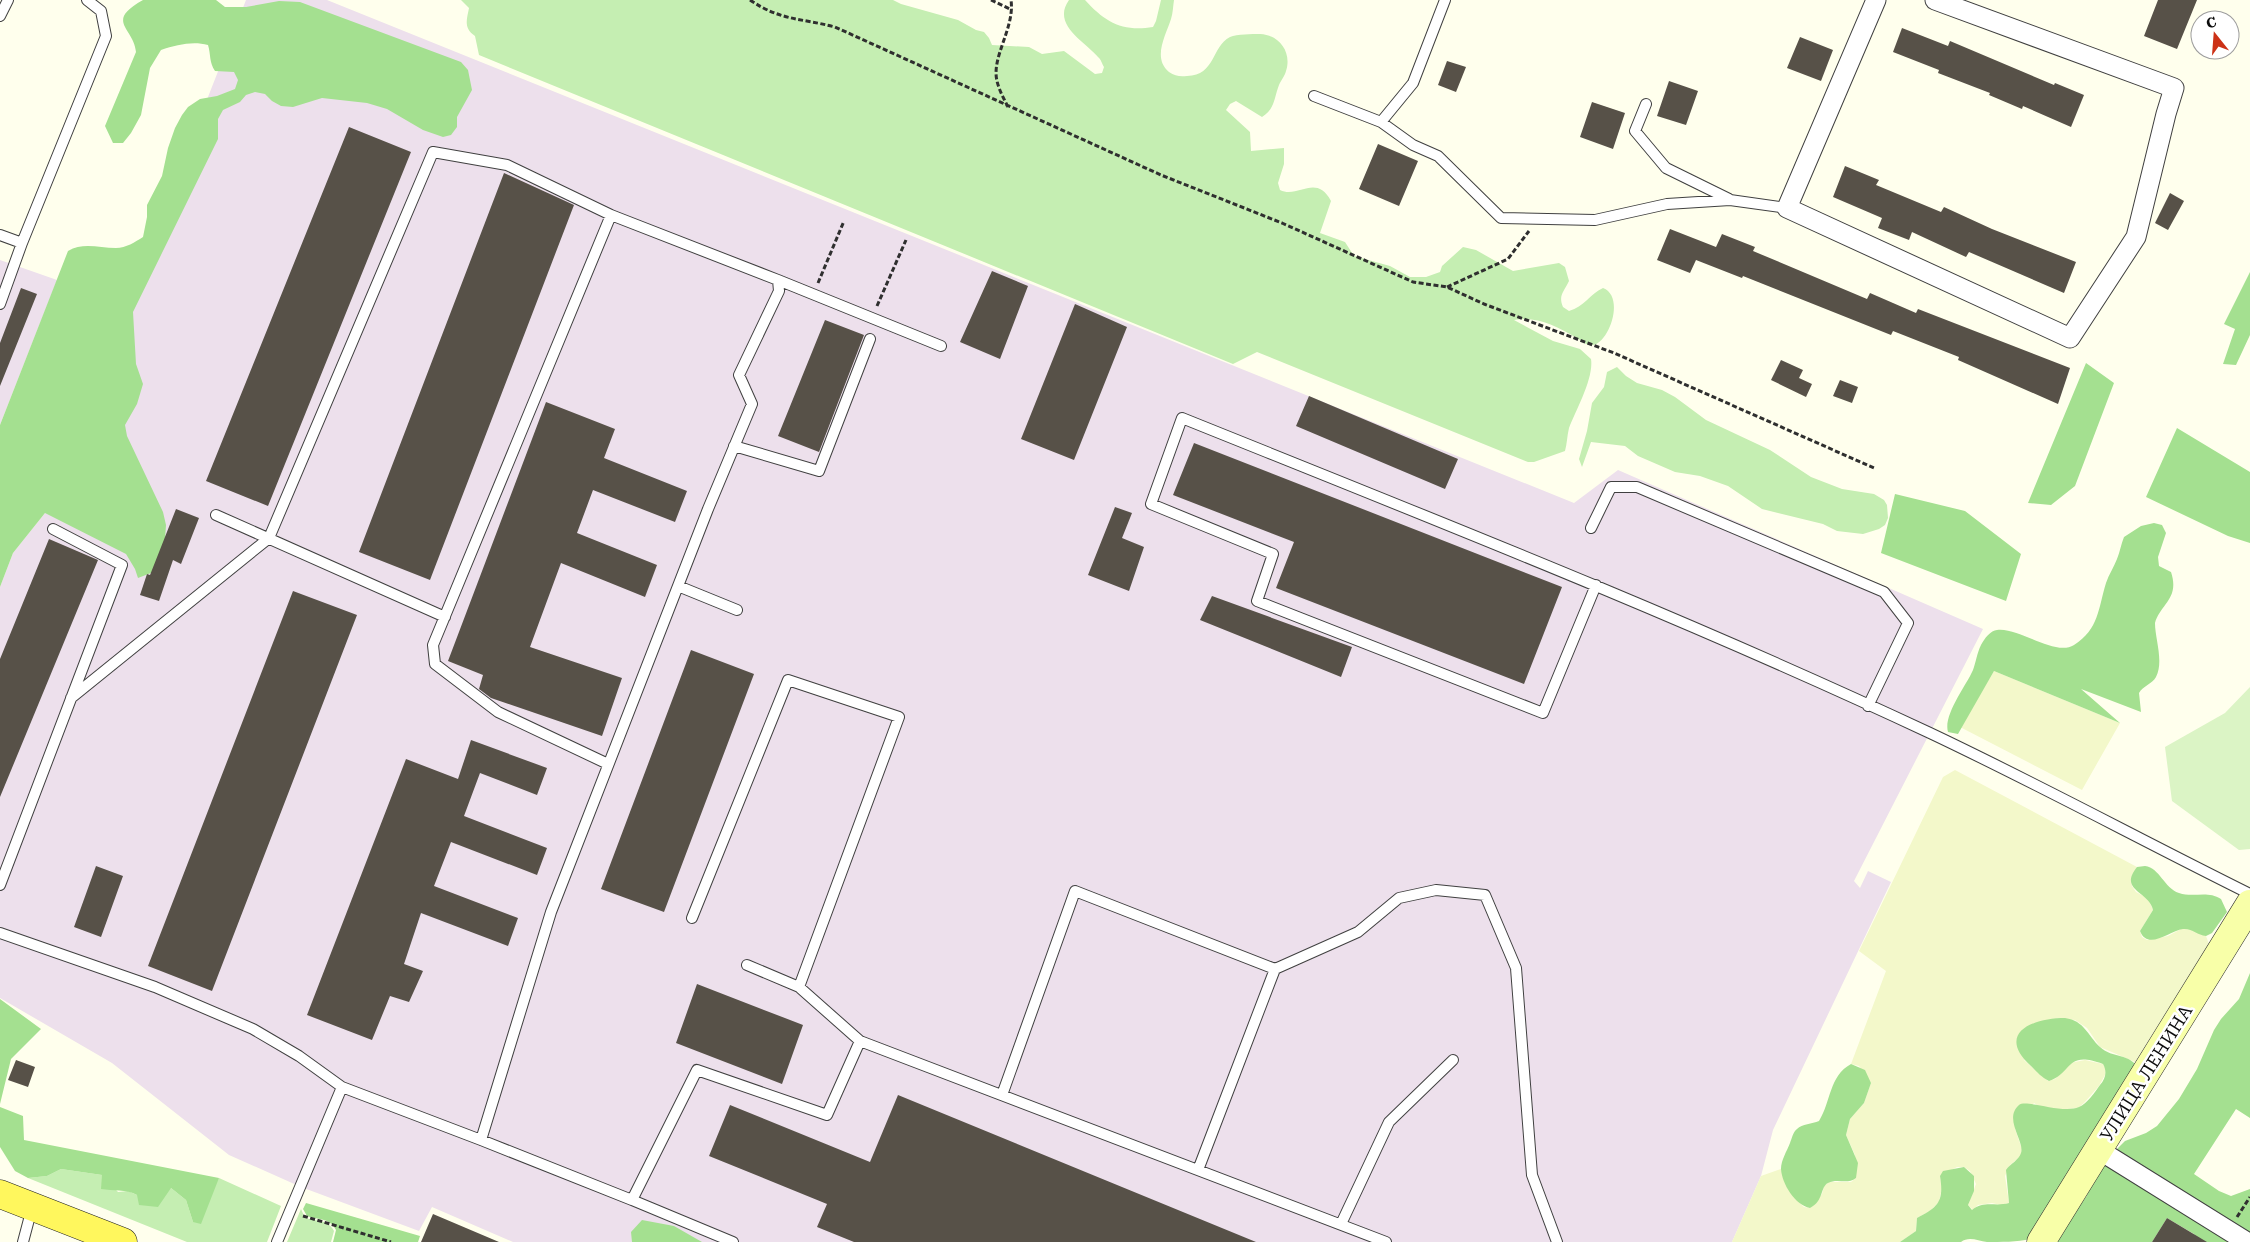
<svg xmlns="http://www.w3.org/2000/svg" width="2250" height="1242" viewBox="0 0 2250 1242" font-family="'Roboto Serif',serif">
	<style>
		.industrial { fill: #ede0ec }
		.farmland { fill: #f3f8ca }
		.green { fill: #c5eeb2 }
		.forest { fill: #a4e090 }
		.pitch { fill: #dbf4c5 }
		.building { fill: #575148 }
		.lines { fill: none; stroke-linecap: round; stroke-linejoin: round }
		.lane-casing { stroke: #404040; stroke-width: 12 }
		.street-casing { stroke: #404040; stroke-width: 21 }
		.secondary-casing { stroke: #2f2f2f; stroke-width: 29 }
		.primary-casing { stroke: #1e1e1e; stroke-width: 29 }
		.path { stroke: #2f2f2f; stroke-width: 3; stroke-dasharray: 5 2.5; stroke-linecap: butt }
		.lane { stroke: #fff; stroke-width: 10 }
		.street { stroke: #fff; stroke-width: 19 }
		.secondary { stroke: #f8ffa8; stroke-width: 28 }
		.primary { stroke: #fff75d; stroke-width: 28 }
		.labels { text-anchor: middle; dominant-baseline: central; stroke-width: 5; stroke-linejoin: round; paint-order: stroke }
		.street-label { font-size: 18px; fill: #0d0d0d; stroke: #fff }
	</style>
	<rect width="100%" height="100%" fill="#ffffed"/>
	<path class="industrial" d="M246 0H327L1574 503 1618 470 1983 629 1854 881 1860 888 1868 871 1891 882 1773 1130 1761 1176 1732 1242H513L432 1207 419 1231 301 1187 229 1155 112 1063 0 998V587L13 553 45 513Z
		M0 260 57 280 0 425Z"/>
	<path class="farmland" d="M1994 671 2120 723 2082 790 1960 727Z
		M1955 770 2137 867 2131 879 2132 886 2136 892 2148 898 2153 910 2140 931 2142 937 2147 940 2168 936 2181 929H2189L2206 936 2209 944 2135 1062 2100 1047 2087 1028 2075 1020 2057 1018 2024 1060 2048 1081 2055 1079 2070 1063 2085 1060 2103 1064 2106 1069 2105 1075 2099 1086 2084 1103 2078 1108 2056 1110 2040 1107 2034 1103 2015 1129 2022 1149 2021 1156 2010 1165 2005 1176 2009 1203 2001 1205 1992 1203 1978 1205 1973 1210 1968 1205 1976 1184 1970 1171 1964 1167H1957L1940 1176 1942 1188 1939 1202 1930 1211 1917 1218 1916 1231 1900 1242H1732L1761 1176 1781 1169 1785 1182 1795 1198 1804 1207 1810 1208 1822 1194 1824 1186 1829 1182H1851L1856 1178 1855 1155 1846 1135 1850 1119 1864 1103 1871 1083 1859 1066 1851 1064 1886 971 1859 951 1943 777Z"/>
	<path class="green" d="M461 0H893L901 4 958 20 976 30 984 32 989 38 992 45 1029 47 1042 54 1064 51 1095 74 1102 73 1104 67C1102 64 1101 59 1098 57 1086 42 1051 25 1069 0H1085C1105 22 1122 32 1153 27L1156 21 1161 0H1174C1173 6 1173 13 1171 19 1166 35 1152 58 1169 72 1175 76 1180 77 1187 76 1216 75 1211 47 1230 37 1237 34 1252 34 1260 34 1280 35 1292 53 1286 71 1285 76 1281 80 1279 85 1274 98 1275 109 1262 117L1236 101 1230 104 1226 110 1250 132 1251 151 1284 148V164L1278 183 1280 190C1298 199 1316 173 1331 201L1320 233 1345 242 1354 256 1390 266 1410 277H1426L1440 272 1442 266 1463 247 1476 250 1513 271 1559 263 1565 267 1569 281C1564 292 1558 295 1563 307L1569 311C1584 307 1590 294 1603 288 1626 297 1608 345 1592 345 1584 345 1581 340 1575 337 1556 326 1537 316 1514 320L1553 341 1580 349 1591 359C1594 378 1576 410 1569 428 1567 436 1567 444 1565 451L1534 462H1528L1257 352 1233 364 479 55 475 36C463 28 467 19 469 8Z
		M1617 367 1626 376 1637 383 1662 390 1675 397 1706 420 1770 450 1811 477 1842 489 1874 494 1884 500 1887 505 1888 518 1885 525 1879 529 1863 534 1837 531 1823 524 1762 509 1728 486 1700 476 1675 472 1638 456 1625 446 1591 442 1582 467 1579 459 1587 431 1592 403 1604 387 1607 372Z
		M61 1169 102 1175 118 1192 128 1191 137 1195 171 1188 186 1200 193 1222 219 1178 281 1206 267 1242H187L28 1178 47 1176Z
		M301 1209 305 1218C316 1221 329 1220 334 1231L331 1242H287Z"/>
	<path class="forest" d="M143 0H216L225 7H246L279 1 300 2 461 62 468 70 472 90 457 117V127L451 135 443 137 423 130 387 109 367 103 322 98 293 107 281 106 272 101 265 94 255 92 246 95 240 102 223 110 218 119V139L133 312 136 364 143 384 137 404 125 425 127 436 163 512 166 525 165 539 156 571 138 578 135 569 126 554 45 513 13 553 0 587V425L68 251C83 242 99 248 116 248 126 248 135 242 143 237L147 217V205L162 176 168 148 175 128 182 115 188 107 200 99 217 96 235 89 238 80 234 72 215 71C209 62 211 55 208 45 192 41 177 45 161 50L150 68 141 115 131 133 123 143H113L105 126 136 52C134 27 104 22 143 0Z
		M2250 272V335L2236 365 2223 364 2235 329 2224 324Z
		M2086 363 2114 383 2075 486 2051 505 2028 503Z
		M2177 428 2250 472V543L2228 536 2146 497Z
		M1895 494 1965 511 2021 554 2006 601 1881 553Z
		M2154 523 2162 525 2166 533 2158 557 2159 566 2171 572C2180 599 2160 604 2155 623 2155 639 2164 661 2156 677 2152 684 2143 686 2139 693L2141 712 2081 689 2120 723 1994 671 1958 734 1948 732C1943 715 1966 686 1973 670 1976 662 1977 653 1981 645 1984 639 1991 630 1997 630 2019 627 2055 657 2074 645 2099 629 2098 609 2106 583 2109 574 2114 567 2117 559 2120 552 2121 544 2124 537L2141 526Z
		M2145 866C2160 868 2164 888 2179 893 2194 898 2207 890 2221 899L2227 912 2212 933 2206 936C2197 935 2192 928 2183 929 2169 931 2148 951 2140 931L2153 910C2149 891 2118 891 2137 867Z
		M2250 973V1118L2236 1109 2194 1174 2219 1191 2231 1196 2250 1189V1242H2198L2194 1234 2167 1218 2152 1242H2052L2068 1217 2078 1208 2086 1197 2104 1162 2125 1141 2146 1133 2157 1126 2179 1099 2197 1069 2214 1030 2221 1019 2239 999Z
		M0 999 41 1029 11 1059 0 1104Z
		M2065 1018C2085 1021 2087 1035 2100 1047 2113 1059 2129 1052 2140 1070L2030 1239C2018 1242 2000 1242 1987 1242 1978 1241 1969 1236 1961 1242H1900L1916 1231 1917 1218C1939 1207 1944 1201 1940 1176L1943 1171 1964 1167 1974 1176V1191L1968 1205 1972 1210C1984 1200 1995 1207 2009 1203L2006 1170C2010 1164 2019 1160 2021 1153 2025 1141 2003 1119 2019 1105 2026 1099 2062 1114 2079 1107 2087 1104 2095 1092 2100 1085 2106 1078 2107 1071 2103 1064 2065 1050 2073 1073 2049 1081 2041 1077 2037 1072 2031 1066 1995 1033 2033 1018 2065 1018Z
		M1851 1064 1865 1070 1871 1083 1864 1103 1850 1119 1846 1135 1858 1163 1856 1178C1847 1185 1838 1178 1828 1183 1820 1187 1824 1201 1810 1208 1795 1205 1782 1184 1781 1169 1781 1160 1787 1151 1790 1143 1792 1138 1793 1132 1797 1129 1802 1124 1812 1124 1819 1121 1831 1102 1829 1076 1851 1064Z
		M0 1107 23 1116 24 1140 219 1178 201 1224 193 1222 186 1200 171 1188 158 1207 139 1205 137 1195C126 1189 113 1191 101 1189L102 1175 61 1169 47 1176 28 1178 15 1171 0 1147Z
		M306 1203 420 1236 418 1242H333L336 1230C330 1218 319 1220 307 1216L303 1209Z
		M642 1220 674 1226 702 1242H632L631 1232Z"/>
	<path class="pitch" d="M2250 687V849L2239 850 2172 801 2165 747 2225 713Z"/>
	<path class="building" d="M2158 0H2197L2177 49 2144 36Z
		M1902 28 1948 46 1950 41 2054 85 2055 83 2084 95 2071 127 2023 106 2022 109 1989 95 1990 93 1938 73 1939 70 1893 52Z
		M1800 37 1833 50 1821 81 1787 68Z
		M1447 61 1466 67 1456 92 1438 85Z
		M1669 81 1698 91 1686 125 1657 116Z
		M1592 102 1625 113 1613 149 1580 137Z
		M349 127 411 152 268 506 206 481Z
		M1378 144 1418 161 1399 206 1359 189Z
		M1845 166 1879 180 1876 185 1941 212 1944 207 1992 229 2076 262 2064 293 1969 252 1966 257 1912 232 1909 240 1878 228 1882 218 1833 197Z
		M504 173 574 205 430 580 359 552Z
		M2170 193 2184 201 2168 230 2155 223Z
		M1670 229 1716 247 1722 234 1755 247 1753 251 1867 299 1870 293 1916 313 1918 309 2070 368 2058 404 1958 360 1959 357 1893 331 1891 335 1743 276 1742 278 1696 260 1690 273 1657 260Z
		M992 271 1028 286 1000 359 960 342Z
		M21 288 37 294 0 386V343Z
		M1075 304 1127 327 1074 460 1021 439Z
		M825 320 864 335 819 452 778 436Z
		M1781 360 1803 370 1799 378 1812 384 1806 397 1771 380Z
		M1840 380 1858 387 1852 403 1833 396Z
		M1309 396 1458 459 1445 489 1296 426Z
		M546 402 615 429 604 458 687 491 675 522 593 490 577 533 657 565 645 597 561 563 530 647 622 678 602 736 491 698 479 689 483 675 448 661Z
		M1194 443 1562 587 1524 684 1276 588 1294 542 1173 495Z
		M1115 507 1132 513 1122 538 1144 547 1129 591 1088 575Z
		M176 509 199 518 181 564 173 560 159 601 140 595 147 574 150 575Z
		M49 539 98 560 0 797V659Z
		M293 591 357 615 212 991 148 966Z
		M1212 596 1352 647 1341 677 1200 620Z
		M691 650 754 674 664 912 601 889Z
		M471 740 547 768 537 795 480 773 464 816 547 848 537 875 451 842 434 886 518 918 508 946 421 913 404 964 423 971 409 1002 390 996 372 1040 307 1015 406 759 458 779Z
		M96 866 123 876 101 937 74 927Z
		M697 984 803 1025 782 1084 676 1043Z
		M16 1060 35 1067 28 1087 8 1080Z
		M898 1095 1256 1242H854L817 1227 827 1204 709 1156 730 1105 870 1162Z
		M433 1214 499 1242H421Z
		M2167 1218 2207 1242H2152Z"/>
	<g class="lines">
		<g class="lane-casing">
			<path id="lane" d="M0 16 8 0
				M1314 96 1381 122 1413 145 1438 156 1501 218 1595 220 1667 204 1730 200 1787 208
				M1646 104 1635 131 1666 168 1729 199
				M1381 122 1413 83 1445 0
				M0 235 22 243
				M778 280 941 346
				M0 304 22 243 106 36 101 11 87 0
				M734 446 819 471 870 339
				M216 515 445 617
				M1591 528 1611 487H1637L1884 592 1908 623 1868 706
				M1596 585 1543 713 1257 601 1273 554 1151 504 1182 418C1433 519 1685 618 1930 733 2038 784 2143 841 2250 894
				M678 586 737 610
				M71 698 269 538 433 152 507 165 611 215 778 280 779 291 739 375 752 404 708 509 551 912 481 1140
				M608 764 498 712 435 664 433 645 611 215
				M0 885 122 565 53 529
				M692 918 788 680 899 717 799 987 860 1041
				M0 933 155 987 253 1029 299 1056 342 1087 481 1140 632 1200 697 1070 827 1115 860 1041 1386 1242
				M747 965 799 987
				M1002 1095 1075 891 1275 969
				M1198 1170 1275 969 1358 932 1399 898 1436 890 1485 895 1516 968 1532 1175 1557 1242
				M632 1200 733 1242
				M1341 1224 1389 1122 1453 1060
				M23 1242 32 1208
				M277 1242 342 1087"/>
		</g>
		<g class="street-casing">
			<path id="street" d="M1876 0 1787 208 2070 338 2136 237 2166 114 2174 88 1935 0
				M2099 1150 2247 1242"/>
		</g>
		<g class="secondary-casing">
			<path id="secondary" d="M2041 1242 2250 904"/>
		</g>
		<g class="primary-casing">
			<path id="primary" d="M0 1194 123 1242"/>
		</g>
		<path class="path" d="M750 0C781 21 801 18 835 27L1161 175 1282 223 1413 282 1447 287 1484 304 1614 353 1874 468
			M991 0 1012 10
			M1008 107C1004 99 999 90 997 81 991 57 1015 28 1011 0
			M818 283 844 221
			M1447 287 1508 259 1529 231
			M877 306 906 240
			M303 1216 391 1242
			M2237 1217 2250 1197"/>
		<use href="#lane" class="lane"/>
		<use href="#street" class="street"/>
		<use href="#secondary" class="secondary"/>
		<use href="#primary" class="primary"/>
	</g>
	<g class="labels">
		<g class="street-label">
			<text transform="translate(2146 1073) rotate(-58)">УЛИЦА ЛЕНИНА</text>
		</g>
	</g>
	<g transform="translate(2215 35) rotate(343)"><circle r="24" fill="#ffffff" stroke="#9e9e9e"/>
	<path d="M0-4L9 19L0 12L-9 19Z" fill="#cc3116"/>
	<text y="-8" font-size="14" font-weight="bold" text-anchor="middle" fill="#0d0d0d">С</text>
	</g>
</svg>
